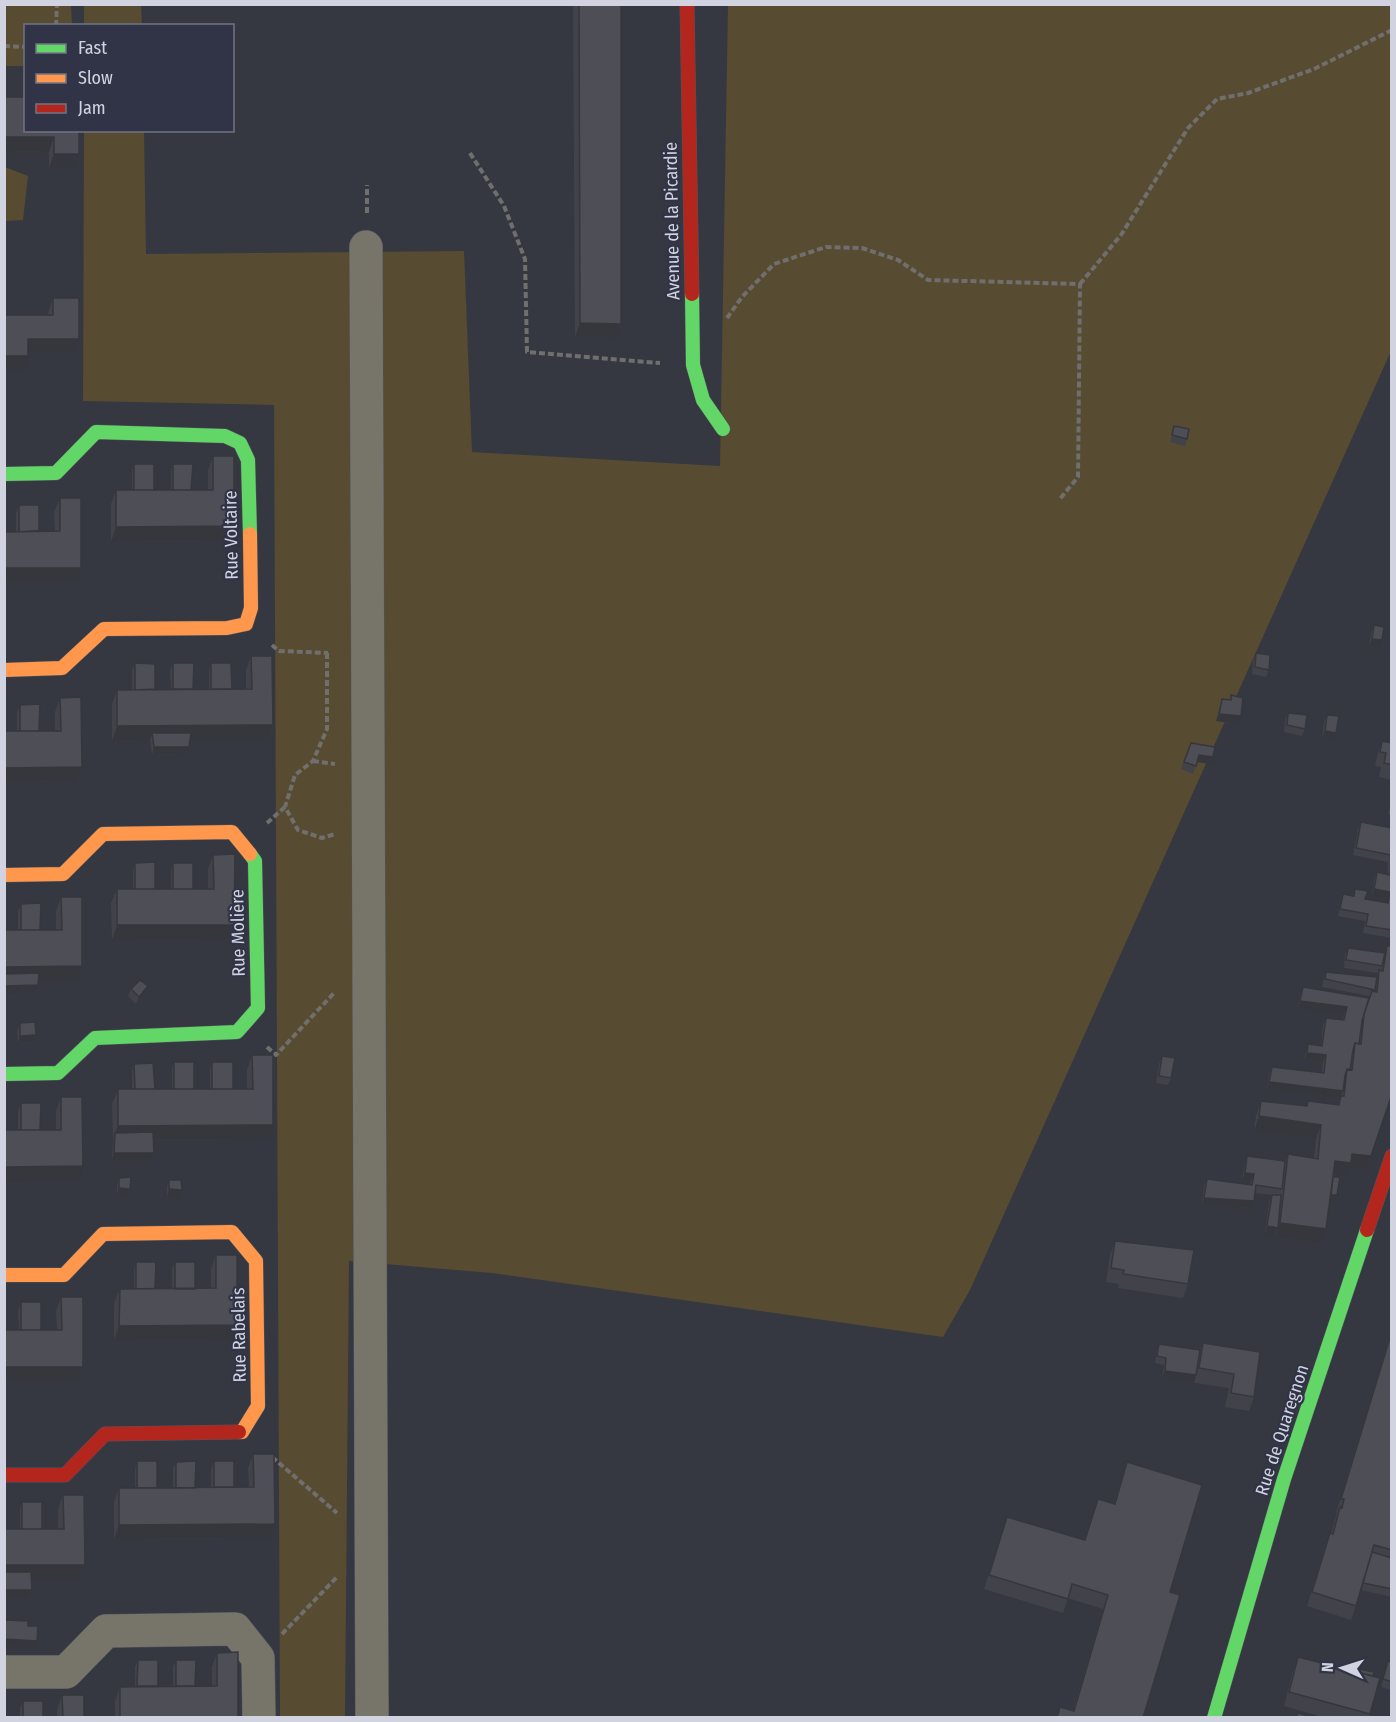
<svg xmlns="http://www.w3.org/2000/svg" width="1396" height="1722" viewBox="0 0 1396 1722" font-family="'Fira Sans Condensed',sans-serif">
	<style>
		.green { fill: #574b31 }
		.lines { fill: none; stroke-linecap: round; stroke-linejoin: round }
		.street-casing { stroke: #52555d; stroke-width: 34 }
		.fast-casing { stroke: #52555d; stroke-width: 15 }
		.slow-casing { stroke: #52555d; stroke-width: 15 }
		.jam-casing { stroke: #52555d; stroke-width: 15 }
		.path { stroke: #706f6e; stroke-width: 4; stroke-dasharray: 6 3; stroke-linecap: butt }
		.street { stroke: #77746a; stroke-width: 33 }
		.fast { stroke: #63d668; stroke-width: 14 }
		.slow { stroke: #ff974d; stroke-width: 14 }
		.jam { stroke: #b3261e; stroke-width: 14 }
		.wall { fill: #42434a }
		.shaded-wall { fill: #36373c }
		.building { fill: #4d4e56; stroke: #36373c; stroke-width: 1.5 }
		.labels { text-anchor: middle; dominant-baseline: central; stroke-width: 4.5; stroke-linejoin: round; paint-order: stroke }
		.street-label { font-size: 18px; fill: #d1d4e0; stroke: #303446 }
	</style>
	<rect width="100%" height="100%" fill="#353841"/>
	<path class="green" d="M5 4 71 5 72 25 26 26 25 66H5Z
		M84 5H141L142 25H84Z
		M728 5H1391V351L970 1290 943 1337 492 1273 349 1261 345 1717H280L274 405 83 401 84 131H144L146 254 464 251 472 452 720 466Z
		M5 167 28 176 23 220 5 221Z"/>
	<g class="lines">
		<g class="street-casing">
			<path id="street" d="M366 247 372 1718
				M4 1672H66L106 1631 235 1629 258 1658 259 1718"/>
		</g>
		<g class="fast-casing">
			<path id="fast" d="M692 294 693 365 703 400 723 429
				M4 474 56 473 96 432 225 436 240 443 248 460 250 534
				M4 1074 58 1073 95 1038 237 1032 258 1008 255 861 250 854
				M1214 1718 1284 1479 1367 1230"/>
		</g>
		<g class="slow-casing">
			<path id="slow" d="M4 670 62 668 104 629 227 628 246 624 251 608 250 534
				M4 875 63 874 103 834 232 832 250 854
				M4 1275H64L103 1234 232 1232 256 1261 258 1406 242 1432H239"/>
		</g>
		<g class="jam-casing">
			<path id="jam" d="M687 4 692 294
				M1367 1230 1392 1156
				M4 1475H65L105 1434 239 1432"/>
		</g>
		<path class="path" d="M56 26 57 4
			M4 46 26 47
			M470 153 504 206 525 259 527 352 660 363
			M367 213V185
			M1080 284 1121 235 1188 128 1217 99 1248 93 1314 69 1392 30
			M727 318 742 297 774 264 826 247 862 248 898 260 928 280 1080 284 1078 477 1059 500
			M272 645 279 651 328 653
			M327 653V729L313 761 295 775 285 807 298 830 322 838 335 834
			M313 761 335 764
			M267 823 285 807
			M267 1047 276 1055 334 993
			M272 1457 337 1513
			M282 1634 337 1577"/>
		<use href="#street" class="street"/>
		<use href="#fast" class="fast"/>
		<use href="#slow" class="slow"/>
		<use href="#jam" class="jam"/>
	</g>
	<path class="wall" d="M573 4H621V324L616 338 575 337Z
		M4 97 26 130H79L74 168H49V152L4 151Z
		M53 298 74 353 28 354 23 370H4V315H48V313Z
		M1174 426 1187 439 1185 446 1170 442Z
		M213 456 234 526 229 540 111 541V504L116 490H132V471L134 464 154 490H171V471L173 464 191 490H208V470Z
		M60 498 76 582H4V532H16V513L19 505 39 531H55L54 512Z
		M1374 625 1380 648 1369 646 1371 633Z
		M1256 653 1269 670 1266 677 1252 674 1253 661Z
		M251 656 273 725 268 740H190L186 754 152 755 150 740 112 741V704L117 690H132V671L135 663 155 689H171L170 670 173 663 193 689H209V671L211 663 232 689H246V670Z
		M1231 695 1238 724 1216 721 1220 706 1222 699 1229 700Z
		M60 698 82 767 77 781 4 782V731H17V712L20 705 39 731H55V712Z
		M1288 713 1305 729 1302 736 1284 732 1285 720Z
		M1327 715 1333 740 1322 738 1324 722Z
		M1382 741 1392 743V780L1379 777 1381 767 1375 766 1377 756Z
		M1191 743 1211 764 1197 762 1193 774 1181 769Z
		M1392 797V815L1388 814Z
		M1361 822 1392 828V938L1363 933 1365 921 1338 916 1343 894 1353 896 1355 889 1365 899 1387 903 1388 899 1372 896 1374 879 1377 872 1388 874V862L1353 855 1358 829Z
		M213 855 229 939 112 940 111 903 117 889H133V870L135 863 155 889H171V871L173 863 193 889H208V869Z
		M61 897 77 981H38L35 992 18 930V911L21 904 40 930H56V911Z
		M1387 946 1365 1170 1349 1168 1346 1177 1333 1176 1337 1195 1335 1203 1330 1202 1326 1229 1321 1243 1275 1237V1234L1265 1233 1269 1202 1272 1195 1255 1193 1252 1208 1202 1205 1204 1186 1207 1179 1250 1185 1251 1181 1242 1180 1245 1164 1247 1156 1285 1161 1288 1154 1314 1158 1316 1139 1254 1131 1256 1116 1261 1101 1306 1106 1308 1101 1338 1105 1340 1098 1267 1089 1269 1074 1272 1067 1322 1073 1323 1062 1304 1060 1308 1044 1321 1046 1323 1025 1326 1018 1343 1020 1344 1014 1298 1009 1300 995 1303 987 1369 998 1370 996 1322 987 1324 979 1326 972 1377 977 1378 973 1344 968 1345 955 1348 948 1385 953Z
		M148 986 145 993 136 1004 128 996 131 989Z
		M20 1023 36 1035 34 1042 18 1043 17 1031Z
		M252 1055 268 1139 153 1140 154 1153 151 1160H112L113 1140 112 1104 118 1089H132V1071L134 1064 155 1089H172V1069L174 1062 194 1089H210V1069L212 1062 233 1089H247V1070Z
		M1162 1056 1171 1078 1168 1085 1156 1083 1159 1064Z
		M61 1097 78 1180 18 1130V1111L21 1103 40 1130H56V1111Z
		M119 1178 127 1196 117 1195V1185Z
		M169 1180 182 1190 179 1197H167V1187Z
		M1115 1241 1188 1284 1183 1298 1118 1288 1119 1284 1106 1282 1110 1255Z
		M216 1255 237 1325 232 1339 114 1340V1303L120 1289H134V1270L136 1262 155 1289H172V1269L175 1262 195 1289 211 1288V1269Z
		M61 1297 83 1367 78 1381H4V1330H19L18 1310 21 1302 41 1330H57L56 1311Z
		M1392 1328V1597L1361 1590 1351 1620 1307 1606 1325 1547 1330 1533H1331L1337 1513H1336Z
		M1203 1343 1260 1352 1254 1397 1249 1411 1225 1407 1229 1388 1162 1378 1164 1365 1155 1363 1157 1351 1159 1344 1200 1350Z
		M253 1454 270 1538 114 1539V1502L119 1488H135V1469L137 1461 157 1488H173V1469L176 1462 195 1488 211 1487V1469L214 1461 234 1487H249L248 1468Z
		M1127 1462 1170 1592 1143 1718H1056L1060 1707 1073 1711 1103 1609 1068 1598 1063 1613 984 1589 1007 1517 1084 1540 1098 1499 1114 1504Z
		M63 1495 85 1565 79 1579H31L32 1590 29 1597 4 1598V1529H20V1509L22 1502 42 1529H58V1509Z
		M217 1653 238 1718H115V1701L120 1687 135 1686V1667L138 1660 158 1686H173V1667L176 1660 195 1686H212V1667Z
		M1298 1657 1373 1676 1370 1714 1369 1718H1326L1284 1706 1293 1671Z
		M1388 1661 1392 1662V1690L1381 1687Z
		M62 1695 84 1718H57V1709Z
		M23 1701 43 1718H20V1708Z"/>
	<path class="shaded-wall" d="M4 137H54L49 152 4 151Z
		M54 154H79L74 168H49Z
		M580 323 621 324 616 338 575 337Z
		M28 339H79L74 353 23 354Z
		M4 356H28L23 370H4Z
		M234 526 229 540 111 541 116 527Z
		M4 568H81L76 582H4Z
		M1372 639 1382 640 1380 648 1369 646Z
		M1219 714 1241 716 1238 724 1216 721Z
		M273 725 268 740H153L152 733 150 740 112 741 117 726Z
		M1325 731 1336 733 1333 740 1322 738Z
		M154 747H189L186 754 152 755Z
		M1199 755 1213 757 1211 764 1197 762Z
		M82 767 77 781 4 782V768Z
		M1374 889 1390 892 1388 899 1372 896Z
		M117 925H234L229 939 112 940Z
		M82 966 77 981H4V967Z
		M38 985 35 992 4 993V986Z
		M148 986 145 993 136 1004 139 997Z
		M1300 1001 1347 1007 1344 1014 1298 1009Z
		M36 1035 34 1042 18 1043 20 1036Z
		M1307 1053 1326 1055 1323 1062 1304 1060Z
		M1269 1082 1343 1091 1340 1098 1267 1089Z
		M1259 1116 1321 1125 1316 1139 1254 1131Z
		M273 1125 268 1139 115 1140V1133L118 1126Z
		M114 1153H154L151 1160H112Z
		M1352 1154 1371 1156 1365 1170 1349 1168 1346 1177 1330 1175 1335 1161Z
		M83 1166 78 1180 4 1181V1167Z
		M1245 1173 1254 1174 1251 1181 1242 1180Z
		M119 1188 130 1189 127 1196 117 1195Z
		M169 1189 182 1190 179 1197H167Z
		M1329 1195H1337L1335 1203 1327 1202Z
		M1204 1198 1254 1201 1252 1208 1202 1205Z
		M1280 1223 1326 1229 1321 1243 1275 1237Z
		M1267 1226 1278 1228 1275 1235 1265 1233Z
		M237 1325 232 1339 114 1340 119 1326Z
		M4 1367H83L78 1381H4Z
		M1165 1371 1196 1375 1194 1383 1162 1378Z
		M275 1524 270 1538 114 1539 119 1525Z
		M4 1565H85L79 1579H4Z
		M5 1590H32L29 1597 4 1598Z
		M4 1639 37 1641 35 1648 4 1646Z"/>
	<path class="building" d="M579 4H621V324L580 323Z
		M4 97H26V130H79V154H54V137H4Z
		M53 298H79V339H28V356H4V315H53Z
		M1174 426 1189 429 1187 439 1172 435Z
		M213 456H234V526L116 527V490H213Z
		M134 464H154V490H134Z
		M173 464H193L191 490H173Z
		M60 498H81V568H4V532L60 531Z
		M19 505H39V531L19 532Z
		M1374 625 1384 627 1382 640 1372 639Z
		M1256 653 1270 655 1269 670 1255 667Z
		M251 656H272L273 725 117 726V690L252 689Z
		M135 663 155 664V689L135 690Z
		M173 663H194L193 689H173Z
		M211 663H231L232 689H211Z
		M1231 695 1243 698 1241 716 1219 714 1222 699 1231 700Z
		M81 697 82 767 4 768V731H61L60 698Z
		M40 704 39 731H20V705Z
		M1288 713 1307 715 1305 729 1287 725Z
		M1327 715 1339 716 1336 733 1325 731Z
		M152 733H191L189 747H154Z
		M1382 741 1392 743V765L1384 763 1386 753 1380 752Z
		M1191 743 1215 747 1213 757 1199 755 1196 766 1184 762Z
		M1361 822 1392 828V930L1366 926 1368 914 1340 909 1343 894 1354 896 1355 889 1368 891 1365 899 1388 903 1390 892 1374 889 1377 872 1390 875 1391 855 1356 848Z
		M235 854 234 925H117V889H214L213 855Z
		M155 862V889H135V863Z
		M173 863H193V889H173Z
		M61 897H82V966L4 967V930H62Z
		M41 903 40 930H21V904Z
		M1387 946H1392V1094L1371 1156 1352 1154 1351 1163 1335 1161 1326 1229 1280 1223 1288 1154 1318 1159 1321 1125 1259 1116 1261 1101 1307 1106 1308 1101 1339 1105 1341 1096H1344L1347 1069 1352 1070 1355 1043 1361 1044 1364 1014 1372 991 1377 992 1379 970 1383 971Z
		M1348 948 1385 953 1382 966 1346 960Z
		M1326 972 1377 977 1375 990 1325 979Z
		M39 973 38 985 4 986V974Z
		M140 980 148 986 139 997 131 989Z
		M1303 987 1369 998 1362 1021 1359 1044 1355 1043 1353 1050 1350 1070 1347 1069 1345 1076 1343 1091 1269 1082 1272 1067 1324 1073 1326 1055 1307 1053 1308 1044 1322 1046 1326 1018 1344 1020 1347 1007 1300 1001Z
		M35 1022 36 1035 20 1036V1023Z
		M252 1055H273V1125L118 1126V1089H253Z
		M1162 1056 1175 1058 1171 1078 1159 1076Z
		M174 1062H194V1089H174Z
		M212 1062H233V1089H212Z
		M153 1063 155 1089H135L134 1064Z
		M61 1097H82L83 1166 4 1167V1130H61Z
		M21 1103H41L40 1130H21Z
		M153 1132 154 1153H114L115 1133Z
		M1247 1156 1285 1161 1282 1189 1256 1185 1254 1201 1204 1198 1207 1179 1252 1185 1254 1174 1245 1173Z
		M131 1177 130 1189 119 1188V1178Z
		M1333 1177H1340L1337 1195H1331Z
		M169 1180H181L182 1190 169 1189Z
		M1272 1195H1281L1278 1228 1267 1226Z
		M1115 1241 1194 1250 1188 1284 1123 1274 1124 1270 1111 1268Z
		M216 1255H237V1325L119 1326 120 1289 216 1288Z
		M136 1262H156L155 1289H136Z
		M175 1262H195V1289H175Z
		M61 1297H83V1367H4V1330H62Z
		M21 1302H41V1330H21Z
		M1392 1331V1550L1374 1545 1356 1606 1312 1592 1330 1533 1333 1534 1340 1507 1342 1508 1344 1499H1341Z
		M1203 1343 1260 1352 1254 1397 1231 1393 1234 1374 1199 1368Z
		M1159 1344 1200 1350 1196 1375 1165 1371 1166 1358 1157 1356Z
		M253 1454H274L275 1524 119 1525V1488L254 1487Z
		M137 1461H157V1488H137Z
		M196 1461 195 1488H176V1462Z
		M214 1461H234V1487H214Z
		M1127 1462 1202 1485 1170 1592 1180 1595 1143 1718H1057L1060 1707 1074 1711 1108 1595 1072 1584 1068 1599 989 1575 1007 1517 1085 1540 1098 1499 1115 1504Z
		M63 1495H84L85 1565H4V1529H64Z
		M22 1502H42V1529H22Z
		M1372 1552 1392 1558V1589L1363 1583Z
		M4 1572H31L32 1590H5Z
		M5 1620 28 1621V1626H38L37 1641 4 1639Z
		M238 1652V1718H120V1687L217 1686V1653Z
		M1298 1657 1380 1678 1370 1714 1289 1692Z
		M138 1660H158V1686H137Z
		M176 1660H196L195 1686H176Z
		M1388 1661 1392 1662V1682L1383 1679Z
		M1354 1668 1374 1672 1373 1676 1353 1671Z
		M62 1695H84V1718H63Z
		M23 1701H43V1718H23Z
		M1298 1713 1314 1718H1296Z"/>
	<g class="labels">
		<g class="street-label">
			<text transform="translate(672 221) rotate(-91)">Avenue de la Picardie</text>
			<text transform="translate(231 535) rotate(-91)">Rue Voltaire</text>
			<text transform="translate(238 933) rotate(-91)">Rue Molière</text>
			<text transform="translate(239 1335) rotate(-91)">Rue Rabelais</text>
			<text transform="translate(1282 1430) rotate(-72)">Rue de Quaregnon</text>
		</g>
	</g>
	<rect width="1396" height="1722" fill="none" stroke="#d1d4e0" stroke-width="12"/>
	<rect x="24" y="24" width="210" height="108" fill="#303446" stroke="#707484" stroke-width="1.5"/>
	<rect x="36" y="44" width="30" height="9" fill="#63d668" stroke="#707484" stroke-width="1.5"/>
	<text x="78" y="54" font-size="18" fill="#d1d4e0">Fast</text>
	<rect x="36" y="74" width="30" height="9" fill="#ff974d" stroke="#707484" stroke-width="1.5"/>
	<text x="78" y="84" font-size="18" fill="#d1d4e0">Slow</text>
	<rect x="36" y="104" width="30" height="9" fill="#b3261e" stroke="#707484" stroke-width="1.5"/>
	<text x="78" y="114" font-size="18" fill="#d1d4e0">Jam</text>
	<g transform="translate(1342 1668) rotate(273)" stroke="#303446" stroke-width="4.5" paint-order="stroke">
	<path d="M0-4.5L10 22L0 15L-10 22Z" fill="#d1d4e0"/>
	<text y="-9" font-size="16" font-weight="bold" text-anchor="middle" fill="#d1d4e0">N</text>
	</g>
</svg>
